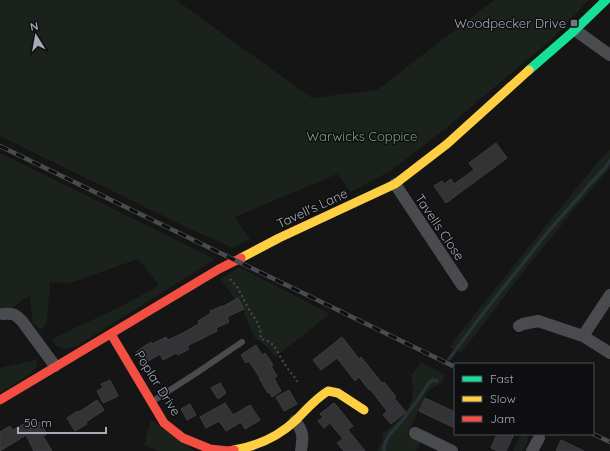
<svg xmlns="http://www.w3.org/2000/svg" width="610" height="451" viewBox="0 0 610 451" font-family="Quicksand,sans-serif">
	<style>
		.green { fill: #1b221c }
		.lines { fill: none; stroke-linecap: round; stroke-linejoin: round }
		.stream { stroke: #273138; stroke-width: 3.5 }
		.building { fill: #333335; stroke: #3d3e42 }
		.path { stroke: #4b4c50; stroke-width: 2; stroke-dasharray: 2 3; stroke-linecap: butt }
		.lane { stroke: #494b4e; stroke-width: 6 }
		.street { stroke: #494b4e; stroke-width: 12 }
		.fast { stroke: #16e098; stroke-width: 9 }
		.slow { stroke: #ffcf43; stroke-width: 9 }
		.jam { stroke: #f24e42; stroke-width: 9 }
		.rail-casing { stroke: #494b4e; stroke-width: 4.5 }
		.rail { stroke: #0f0f11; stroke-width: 3; stroke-dasharray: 9; stroke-linecap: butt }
		.poi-dot { fill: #73767f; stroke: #0f0f11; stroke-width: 1.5 }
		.labels { text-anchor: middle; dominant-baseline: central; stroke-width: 3; stroke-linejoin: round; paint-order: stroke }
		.poi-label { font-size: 13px; fill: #a5abb8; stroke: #0f0f11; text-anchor: end }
		.park-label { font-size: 13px; fill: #7aa47c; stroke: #0f0f11 }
		.street-label { font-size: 13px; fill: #a5abb8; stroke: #0f0f11 }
	</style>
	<rect width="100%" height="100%" fill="#151515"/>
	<path class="green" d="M0 0H176L312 98 377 90 494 0H589L552 39 447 127 392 170 351 192 337 174 235 217 250 239 233 248 188 228 0 136Z
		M610 150V168L577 206 517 280 461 353 449 347 526 250 597 163Z
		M0 153 215 259 77 346 64 349 55 345 52 339 128 303 159 285 138 259 70 283 50 282 47 322 41 330 33 323 30 297 28 296 14 307 0 309Z
		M239 267 330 314 275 357 266 346 255 338 243 311 221 279Z
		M36 360 37 366 31 373 0 393V368Z
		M421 362 445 375 442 382 427 392 407 435 421 442 416 451H378L383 438 382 434 409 411C408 405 411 403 412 398 414 390 413 383 411 375Z
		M151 420 195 451H158L144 445Z
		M521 434H527C529 441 526 445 522 451H513Z"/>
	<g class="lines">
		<path class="stream" d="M449 359 478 320 547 233 568 209 579 197 589 185 606 167 610 161
			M384 451V447L386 441 390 434 401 422 417 401 429 383 433 380 437 381"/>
	</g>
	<path class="building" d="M496 143 507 158 446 203 434 186 442 181 444 184 451 179 454 184 474 170 469 163Z
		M238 298 244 309 227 317 229 322 216 328 217 331 187 346 189 349 178 355 176 353 163 360 160 354 143 364 136 352 151 342 152 344 166 337 168 340 181 334 199 324 198 321 211 313 210 311 222 306V307Z
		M342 337 359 359 361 357 382 383 384 382 396 397 394 398 406 412 391 424 383 415 387 411 370 389 369 390 359 377 355 381 337 358 321 370 313 360Z
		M256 345 262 355 265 353 273 365 271 366 277 376 274 378 281 391 272 397 269 392 268 393 259 378H260L249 361 246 363 241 355Z
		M110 380 118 396 103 403 97 391 103 388 101 384Z
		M220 383 226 393 218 399 211 388Z
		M289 390 297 404 284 411 276 397Z
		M425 398 455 412V428L419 411Z
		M97 400 104 410 86 422 87 424 75 431 67 418 78 411 79 412Z
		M225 403 233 415 250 405 260 420 245 429 241 422 226 431 219 421 206 428 200 417Z
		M334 403 336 405 353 426 348 430 365 451H344L337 443 343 439 330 423 324 428 318 421 323 417 320 414Z
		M190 404 196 415 187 420 181 409Z
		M33 419 36 424 40 422 47 434 43 436 52 451H34L26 435 0 451V432L10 426 13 430Z
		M497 434H514L506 451H498L491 448Z
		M561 440 584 451H556Z"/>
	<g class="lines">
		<path class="path" d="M230 279 238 288 248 308 257 322 260 329 261 339C273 340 277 351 282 360 286 367 291 373 296 379L297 382"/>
		<path class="lane" d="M153 401 198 372 242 342"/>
		<path class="street" d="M575 30 610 55
			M395 184 462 285
			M3 314C13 313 15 314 22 321L55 366
			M519 326 523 324 538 321 583 336 610 353
			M583 336 610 295
			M295 421C304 432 303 437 301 451
			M415 433 452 451
			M532 451 539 438"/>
		<path class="fast" d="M529 70 575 30 606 0"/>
		<path class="slow" d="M241 258 279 238 395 184 447 144 529 70
			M234 450C258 446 278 437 296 420 306 410 315 399 328 391L338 393 364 410"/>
		<path class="jam" d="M111 334 164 423 183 438 210 449 228 451 234 450
			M0 400 219 269 241 258"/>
		<g class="rail-casing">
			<path id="rail" d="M0 146 455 367
				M593 434 610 442"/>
		</g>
		<use href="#rail" class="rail"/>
	</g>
	<rect class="poi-dot" x="570" y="19" width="8" height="8" rx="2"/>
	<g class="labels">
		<g class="poi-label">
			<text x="566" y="23">Woodpecker Drive</text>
		</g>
		<g class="park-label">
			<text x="362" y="136">Warwicks Coppice</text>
		</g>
		<g class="street-label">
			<text transform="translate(312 208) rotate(-25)">Tavell's Lane</text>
			<text transform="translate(440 227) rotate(56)">Tavells Close</text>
			<text transform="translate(158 383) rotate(58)">Poplar Drive</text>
		</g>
	</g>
	<rect x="454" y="363" width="140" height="72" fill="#0f0f11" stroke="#4b4d54"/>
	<rect x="462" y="376" width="20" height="6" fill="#16e098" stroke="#4b4d54"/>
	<text x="490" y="383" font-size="12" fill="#a5abb8">Fast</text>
	<rect x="462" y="396" width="20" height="6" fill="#ffcf43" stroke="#4b4d54"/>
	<text x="490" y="403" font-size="12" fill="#a5abb8">Slow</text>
	<rect x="462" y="416" width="20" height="6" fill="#f24e42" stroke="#4b4d54"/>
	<text x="490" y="423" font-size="12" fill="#a5abb8">Jam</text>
	<g transform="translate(36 36) rotate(349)" stroke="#0f0f11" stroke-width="3" paint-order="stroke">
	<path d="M0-3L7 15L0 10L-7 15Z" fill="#a5abb8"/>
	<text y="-6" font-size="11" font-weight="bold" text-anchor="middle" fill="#a5abb8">N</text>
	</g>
	<path d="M18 427v6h88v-6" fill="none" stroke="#a5abb8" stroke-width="2"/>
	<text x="24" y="427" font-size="12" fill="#a5abb8" stroke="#0f0f11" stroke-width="3" paint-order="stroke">50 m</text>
</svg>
